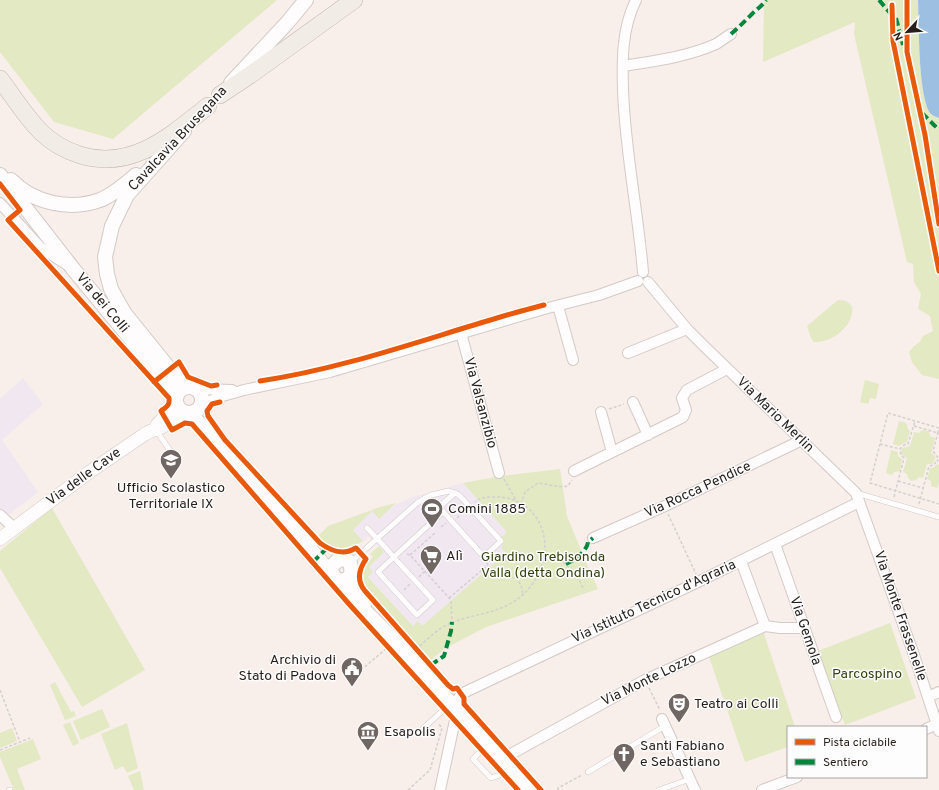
<svg xmlns="http://www.w3.org/2000/svg" width="939" height="790" viewBox="0 0 939 790" font-family="Overpass,sans-serif">
	<style>
		.commercial { fill: #f1e7f1 }
		.green { fill: #e2e9c3 }
		.water { fill: #9dc0e2 }
		.lines { fill: none; stroke-linecap: round; stroke-linejoin: round }
		.service-casing { stroke: #d3cac7; stroke-width: 6 }
		.minor-casing { stroke: #d3cac7; stroke-width: 12 }
		.tertiary-casing { stroke: #d3cac7; stroke-width: 14 }
		.secondary-casing { stroke: #d3cac7; stroke-width: 16 }
		.trunk-casing { stroke: #c2b7ad; stroke-width: 18 }
		.path { stroke: #d3d0cf; stroke-width: 1.5; stroke-dasharray: 3 2; stroke-linecap: butt }
		.service { stroke: #fefcfc; stroke-width: 5 }
		.minor { stroke: #fefcfc; stroke-width: 10 }
		.tertiary { stroke: #fefcfc; stroke-width: 13 }
		.secondary { stroke: #fefcfc; stroke-width: 14 }
		.trunk { stroke: #f2ece6; stroke-width: 17 }
		.quiet { stroke: #00873e; stroke-width: 4; stroke-dasharray: 8 4; stroke-linecap: butt }
		.cycleway-casing { stroke: #fdfdfd; stroke-width: 8 }
		.cycleway { stroke: #e8590c; stroke-width: 5 }
		.labels { text-anchor: middle; dominant-baseline: central; stroke-width: 3; stroke-linejoin: round; paint-order: stroke }
		.street-label { font-size: 14px; fill: #261e1b; stroke: #fdfdfd }
		.poi-label { font-size: 14px; fill: #261e1b; stroke: #fdfdfd; text-anchor: start }
		.park-label { font-size: 14px; fill: #34400e; stroke: #fdfdfd }
	</style>
	<rect width="100%" height="100%" fill="#f8eeea"/>
	<path class="commercial" d="M23 378 43 404 2 440 38 492 5 517 0 512V399Z
		M463 483 508 533 504 543 506 553 422 626H413L368 576 369 567 384 552 368 536 363 541 353 530 372 511 379 519 395 505 413 497Z"/>
	<path class="green" d="M0 0H277L113 139 54 122 0 52Z
		M764 0H918C919 22 918 99 931 114 933 116 937 117 939 118V379L922 375 912 362 909 352 914 346 920 342 923 336 933 331 930 316 918 309 921 294 914 282 913 264 907 262 854 34 855 22 763 62Z
		M838 300 846 301 852 306C855 325 833 343 814 342L811 338 807 326Z
		M865 380 879 384 876 399 870 398 868 404 860 402Z
		M899 421 906 423 908 429 910 431 907 442 902 444 899 446 893 444Z
		M922 430 929 431 930 436 935 438 931 453 935 456V460L932 464H927L923 478 919 477 916 480 911 481 908 478 907 474 903 472 907 458 902 455 901 452 902 448 910 446 914 432 919 433Z
		M891 450 898 452V456L902 459 900 471 894 472 892 475 886 473Z
		M937 464 939 465V482L937 488 931 486V481L927 479 930 468H933Z
		M560 469 567 516 587 565 598 589 486 627 444 649 431 660 365 585C360 572 364 567 373 557L370 554 379 546 384 552 369 567 373 572 368 577 413 626 418 621 422 626 506 553 501 548 504 543 502 537 507 532 463 483 501 476Z
		M396 503 379 519 372 511 353 530 363 541C343 553 336 552 318 536L328 526 380 507Z
		M52 508 145 670 82 707 0 568V551Z
		M890 623 916 698 845 725 818 651Z
		M763 631 795 727H788V747L745 762 709 657Z
		M55 682 71 712 74 711 76 716 65 720 50 685Z
		M102 709 110 727 81 740 73 721Z
		M70 722 79 743 73 746 63 725Z
		M127 723 138 768 127 773 123 766 115 770 101 734Z
		M12 728 17 741 0 748V733Z
		M33 739 41 759 17 769 25 790H14L0 757V752Z
		M140 771 144 790H134L128 776Z"/>
	<path class="water" d="M918 0H939V118C937 117 933 116 931 114 918 99 919 22 918 0Z"/>
	<g class="lines">
		<g class="service-casing">
			<path id="service" d="M156 430 171 452
				M856 493 939 517
				M439 507 455 493
				M367 528C378 539 388 550 398 562L433 600 417 615 378 572C399 552 421 532 443 512
				M351 562 417 503 431 495 449 491 455 493 459 495 501 541 484 557 439 507 425 498
				M418 733 450 704
				M487 745 473 759 491 778 503 774 509 770
				M588 772 665 726
				M9 790H10
				M659 790 690 779"/>
		</g>
		<g class="minor-casing">
			<path id="minor" d="M636 0C622 28 622 59 623 90 625 151 638 211 643 272
				M623 66C654 61 687 57 716 44 721 41 726 37 731 34
				M0 203 41 248 69 266
				M648 282 687 329 705 347 856 493 914 655 939 731
				M558 306 573 360
				M461 333 499 473
				M628 353 687 329
				M198 389 232 390
				M633 402 648 435
				M202 405 219 397 244 390 330 372 544 309 599 295 638 281
				M601 412 612 452
				M574 471 683 417 686 410 682 398 687 390 727 369
				M0 515 14 528
				M593 538 665 506 802 440
				M775 544 836 717
				M741 561 765 626
				M928 697 939 692
				M662 719 695 790
				M926 729 937 724
				M503 761 511 754 645 680 765 626 780 628H804
				M440 790 455 720 454 706 461 694 700 581 859 502
				M762 790 797 777"/>
		</g>
		<g class="tertiary-casing">
			<path id="tertiary" d="M157 425 172 408 176 401
				M0 539 88 473 145 434C152 430 157 429 164 426 172 422 179 416 188 414"/>
		</g>
		<g class="secondary-casing">
			<path id="secondary" d="M231 83 287 23 306 0
				M184 131 127 195 112 226 105 257 107 274 111 289 118 302 125 314 180 382 188 386
				M0 175 74 270 173 390 176 397
				M11 180C33 203 70 211 100 200 113 195 125 184 136 175
				M176 400a13 13 0 1 1 26 0a13 13 0 1 1-26 0Z
				M190 414 214 438 275 509 304 540H303L332 575
				M352 573C348 580 343 582 336 579L331 572 332 566 338 560C355 557 350 570 352 579 354 588 360 595 365 602
				M336 579 354 600 390 636 529 790"/>
		</g>
		<g class="trunk-casing">
			<path id="trunk" d="M0 79C13 96 25 116 41 132 52 143 65 150 80 155 132 171 170 136 208 106
				M220 95 250 75 354 0"/>
		</g>
		<path class="path" d="M609 409 624 404
			M914 426 938 433 939 430
			M939 428 888 413 870 483 939 504
			M938 432 933 451 938 458 937 460 939 461
			M880 444 900 449 904 445 908 444 915 421
			M504 479 517 502
			M898 481 923 488
			M894 497 904 458 901 455 900 449
			M521 504 525 492 538 483C548 484 558 488 568 486L572 480
			M919 504 929 466 934 465 937 460
			M668 514 696 574
			M457 518 464 511
			M441 527 446 523
			M545 553C565 561 575 570 584 590
			M407 554 410 555 451 600 452 622
			M410 555 435 533
			M486 562C489 565 491 570 495 572 509 584 527 574 541 567
			M419 577 425 571
			M516 577 521 585 523 595
			M404 590 410 584
			M449 598 488 565
			M416 649C427 640 439 627 453 622 484 611 512 613 533 583 559 548 541 496 495 497 487 497 480 497 475 502
			M361 670 387 648
			M649 688 660 710
			M0 690 20 742
			M0 750 30 738
			M408 790 430 770 442 728 438 723
			M558 790V788L582 775"/>
		<use href="#service" class="service"/>
		<use href="#minor" class="minor"/>
		<use href="#tertiary" class="tertiary"/>
		<use href="#secondary" class="secondary"/>
		<use href="#trunk" class="trunk"/>
		<path class="quiet" d="M879 0 891 14
			M896 18 903 45
			M731 34C739 27 745 21 752 14 757 9 762 6 766 0
			M922 113 939 130
			M313 562 327 548
			M566 564C575 560 587 551 588 542L593 538
			M431 665 444 656 451 631 452 622"/>
		<g class="cycleway-casing">
			<path id="cycleway" d="M907 0V52L925 135 939 224
				M892 5 893 41 939 271
				M0 184 20 210 8 220 169 398C170 406 166 407 161 411L172 430 185 423 192 424 349 604 518 790
				M260 381C341 369 419 341 497 318 513 313 529 309 544 305
				M154 382 179 362 188 377 211 386 217 385
				M220 402 212 404 207 411 208 416 225 440 320 543C331 551 343 556 356 548L366 559C359 569 356 580 365 591L448 685 453 689 457 688 464 698V704L541 790"/>
		</g>
		<use href="#cycleway" class="cycleway"/>
	</g>
	<defs>
		<g id="school-pin" transform="scale(1.15)"><path d="M0 17L-7.5 6A9.5 9.5 0 1 1 7.5 6Z" fill="#706763" stroke="#fdfdfd"/><path d="M0-5L7-2L0 1L-7-2ZM-4 1L0 2.5L4 1V4Q0 6-4 4Z" fill="#fff"/></g>
		<g id="stadium-pin" transform="scale(1.15)"><path d="M0 17L-7.5 6A9.5 9.5 0 1 1 7.5 6Z" fill="#706763" stroke="#fdfdfd"/><path d="M0-5a6.5 5 0 1 0 0 10a6.5 5 0 1 0 0-10ZM-3.5-1.8h7v3.6h-7Z" fill="#fff"/></g>
		<g id="supermarket-pin" transform="scale(1.15)"><path d="M0 17L-7.5 6A9.5 9.5 0 1 1 7.5 6Z" fill="#706763" stroke="#fdfdfd"/><path d="M-6-5.5h2.5l.6 2H6L4.5 2H-2.5L-4.4-4H-6ZM-1.5 3.2a1.3 1.3 0 1 0 .1 0ZM3 3.2a1.3 1.3 0 1 0 .1 0Z" fill="#fff"/></g>
		<g id="civic-pin" transform="scale(1.15)"><path d="M0 17L-7.5 6A9.5 9.5 0 1 1 7.5 6Z" fill="#706763" stroke="#fdfdfd"/><path d="M-.6-6.5H3V-4.5H.6V-3L4-1V1h2V6H-6V1h2V-1L-.6-3ZM-1.2 2.5V6h2.4V2.5Z" fill="#fff"/></g>
		<g id="theatre-pin" transform="scale(1.15)"><path d="M0 17L-7.5 6A9.5 9.5 0 1 1 7.5 6Z" fill="#706763" stroke="#fdfdfd"/><path d="M-5-5.5Q0-4 5-5.5V0Q5 5 0 6Q-5 5-5 0ZM-3.3-2.5H-1v1.5H-3.3ZM1-2.5H3.3v1.5H1ZM-2.8 1Q0 5.5 2.8 1Z" fill="#fff"/></g>
		<g id="museum-pin" transform="scale(1.15)"><path d="M0 17L-7.5 6A9.5 9.5 0 1 1 7.5 6Z" fill="#706763" stroke="#fdfdfd"/><path d="M0-6L6-3V-2H-6V-3ZM-5-1h2V3h-2ZM-1-1h2V3h-2ZM3-1h2V3H3ZM-6 4H6V6H-6Z" fill="#fff"/></g>
		<g id="church-pin" transform="scale(1.15)"><path d="M0 17L-7.5 6A9.5 9.5 0 1 1 7.5 6Z" fill="#706763" stroke="#fdfdfd"/><path d="M-1.2-6h2.4v3.5h3.3v2.4h-3.3V6h-2.4V-.1h-3.3v-2.4h3.3Z" fill="#fff"/></g>
	</defs>
	<g fill-rule="evenodd">
		<use href="#school-pin" x="171" y="460"/>
		<use href="#stadium-pin" x="432" y="509"/>
		<use href="#supermarket-pin" x="431" y="556"/>
		<use href="#civic-pin" x="352" y="668"/>
		<use href="#theatre-pin" x="679" y="704"/>
		<use href="#museum-pin" x="368" y="732"/>
		<use href="#church-pin" x="624" y="754"/>
	</g>
	<g class="labels">
		<g class="street-label">
			<text transform="translate(178 139) rotate(-47)">Cavalcavia Brusegana</text>
			<text transform="translate(102 303) rotate(50)">Via dei Colli</text>
			<text transform="translate(480 403) rotate(75)">Via Valsanzibio</text>
			<text transform="translate(775 415) rotate(44)">Via Mario Merlin</text>
			<text transform="translate(84 477) rotate(-36)">Via delle Cave</text>
			<text transform="translate(698 490) rotate(-25)">Via Rocca Pendice</text>
			<text transform="translate(654 602) rotate(-25)">Via Istituto Tecnico d'Agraria</text>
			<text transform="translate(900 616) rotate(71)">Via Monte Frassenelle</text>
			<text transform="translate(805 631) rotate(71)">Via Gemola</text>
			<text transform="translate(649 680) rotate(-26)">Via Monte Lozzo</text>
		</g>
		<g class="poi-label">
			<text x="171" y="488" text-anchor="middle">Ufficio Scolastico<tspan x="171" dy="16">Territoriale IX</tspan></text>
			<text x="448" y="509">Comini 1885</text>
			<text x="446" y="556">Alì</text>
			<text x="336" y="660" text-anchor="end">Archivio di<tspan x="336" dy="16">Stato di Padova</tspan></text>
			<text x="694" y="704">Teatro ai Colli</text>
			<text x="384" y="732">Esapolis</text>
			<text x="640" y="746">Santi Fabiano<tspan x="640" dy="16">e Sebastiano</tspan></text>
		</g>
		<g class="park-label">
			<text x="543" y="557">Giardino Trebisonda<tspan x="543" dy="16">Valla (detta Ondina)</tspan></text>
			<text x="867" y="674">Parcospino</text>
		</g>
	</g>
	<rect x="787" y="726" width="140" height="52" fill="#fdfdfd" stroke="#a7a4a3"/>
	<rect x="795" y="739" width="20" height="6" fill="#e8590c" stroke="#a7a4a3"/>
	<text x="823" y="746" font-size="12" fill="#261e1b">Pista ciclabile</text>
	<rect x="795" y="759" width="20" height="6" fill="#00873e" stroke="#a7a4a3"/>
	<text x="823" y="766" font-size="12" fill="#261e1b">Sentiero</text>
	<g transform="translate(907 32) rotate(244)" stroke="#fdfdfd" stroke-width="3" paint-order="stroke">
	<path d="M0-3L7 15L0 10L-7 15Z" fill="#261e1b"/>
	<text y="-6" font-size="11" font-weight="bold" text-anchor="middle" fill="#261e1b">N</text>
	</g>
</svg>
